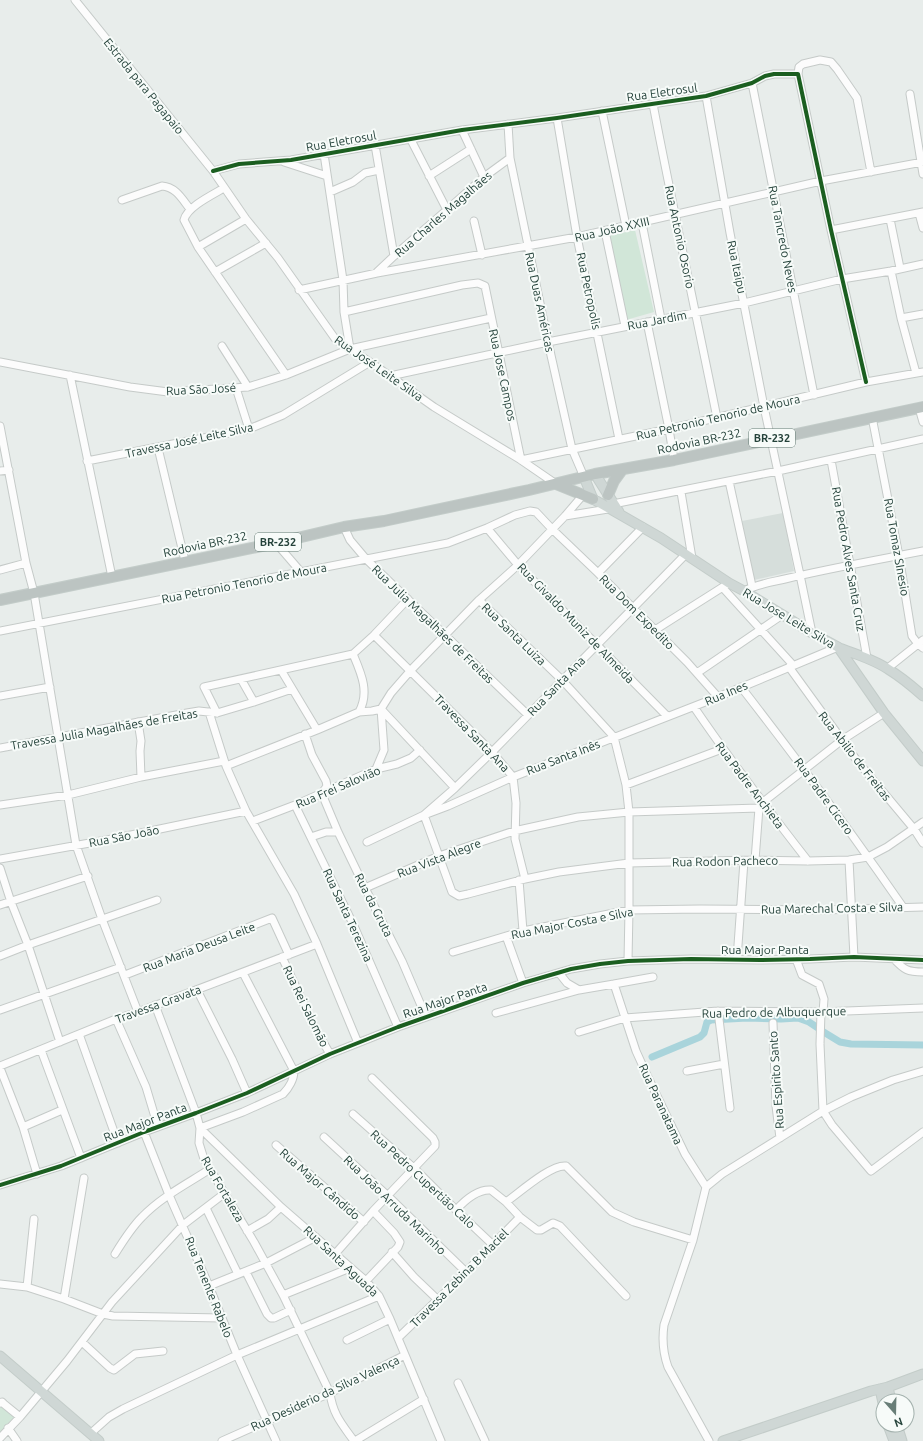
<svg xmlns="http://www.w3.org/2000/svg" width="923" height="1441" viewBox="0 0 923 1441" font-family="Ubuntu,sans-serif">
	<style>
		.built { fill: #d6dedb }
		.green { fill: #d1e6d8 }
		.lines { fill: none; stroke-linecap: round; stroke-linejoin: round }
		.canal { stroke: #a9d4db; stroke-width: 7 }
		.minor-casing { stroke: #c5cac8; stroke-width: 9 }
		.major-casing { stroke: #c3ccc9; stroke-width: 11 }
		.highway-casing { stroke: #c3ccc9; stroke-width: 12 }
		.minor { stroke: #fcfcfc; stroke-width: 7 }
		.major { stroke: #cfd7d5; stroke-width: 9 }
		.highway { stroke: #bcc4c2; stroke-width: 10 }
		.cycleway-casing { stroke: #f7fbf9; stroke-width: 6 }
		.cycleway { stroke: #1b5e20; stroke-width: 4 }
		.labels { text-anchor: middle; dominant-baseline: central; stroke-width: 4; stroke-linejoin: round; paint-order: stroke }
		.shield { fill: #f7fbf9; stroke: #637a73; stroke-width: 1 }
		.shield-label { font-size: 11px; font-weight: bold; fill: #24423a }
		.street-label { font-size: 12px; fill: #24423a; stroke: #f7fbf9 }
	</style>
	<rect width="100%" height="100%" fill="#e8edeb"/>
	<path class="built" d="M783 513 794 571 754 580 742 521Z"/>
	<path class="green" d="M635 230 654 312 626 320 609 236Z
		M0 1403 20 1417 0 1438Z"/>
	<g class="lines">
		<path class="canal" d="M822 1031 840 1042 851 1044 923 1045
			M652 1057 700 1037 704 1033 707 1022 711 1020 747 1018 781 1019 798 1018 809 1022 818 1028"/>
		<g class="minor-casing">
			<path id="minor" d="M75 0 213 171 246 219 278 258 336 340 370 362 434 407 521 460 556 484
				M798 74 799 67 803 64 820 60 831 62 837 69 857 98 871 172
				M752 83 814 395
				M910 94 923 174
				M706 96 730 233 764 407 800 575 812 633
				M653 104C673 209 696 313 717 418
				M602 111 626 226
				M557 118 577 237 619 439
				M508 124 510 158 548 342 572 449 584 477
				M462 130 484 177
				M411 140 447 210
				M375 145 394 256
				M324 154 343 280 344 312 350 349
				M284 162 327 176
				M213 171 239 164 291 160 462 130 557 118 706 96 752 83 765 76 774 74H798L831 230 866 382
				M429 176 471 149
				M224 188C212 195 187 207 184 220L198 247 286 375
				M330 192 353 182 365 173 379 170
				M122 200 162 186C176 187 182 199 190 209
				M919 213 923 228
				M890 219 900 268
				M474 221 482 255
				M642 223 661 319
				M831 230 923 212
				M605 231 625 326
				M198 247 246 219
				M891 271 901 318 916 373
				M215 272 266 243
				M377 272 394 256 447 210 484 177 510 158
				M299 290 377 273 577 237 821 181 923 162
				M344 312 462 285 478 283 485 286 521 460 669 429 866 382 923 372
				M901 318 923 314
				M647 322 669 429 674 460
				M222 346 248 387
				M0 362 130 387 168 392 248 387 286 375 350 349 491 318
				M70 375 112 577
				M390 376 548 342 744 303 842 279 891 271 923 264
				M236 388 249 429
				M919 408 923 422
				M872 417 899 556 912 636 918 644 923 648
				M0 426 26 563 34 593 76 845 102 919 138 1012
				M158 448 185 561
				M831 460 867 658
				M87 461 249 429 283 415 370 362
				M0 471 9 470
				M729 481 752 586
				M681 492 692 558
				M613 504 778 471 923 439
				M565 516 608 509
				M344 527 350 540 366 559 528 715
				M487 528 518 565 667 716
				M276 543 301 572
				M686 554 492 752 455 788 424 815 452 892 459 896 468 894 525 879 559 872 629 863 755 860 808 861 849 860 868 857 887 847 923 822
				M0 570 26 563
				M598 573 643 527
				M723 588 793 665
				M744 591C757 584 772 582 785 579 831 568 877 560 923 551
				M479 600 562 680 614 737 626 785 629 812V910L628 961
				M655 630 726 585
				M0 631 448 543 487 528 515 515 530 511 536 512 552 529 598 573 687 662 718 697
				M374 635 492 752 513 777 516 803 515 839 525 879
				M353 654C361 673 370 692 359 712
				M789 667 858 762 914 829 923 843
				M888 668 923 640
				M281 670 317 730
				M697 673 782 615
				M241 679 254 702
				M741 687C797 759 851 832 903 907
				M0 696 50 687
				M694 707C730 760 769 811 808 861
				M381 709 391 693 411 670 479 600 518 565 565 516 583 495
				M381 709 455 788
				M209 712 226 766 246 811 294 894 317 944 358 1043
				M217 713 204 687 353 654 374 635 408 599
				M138 722 141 741 140 751 141 777
				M305 734 312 755 326 781 327 786 322 793
				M0 748 187 713 199 711 217 713 254 702 292 689
				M226 766 317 730 359 712 372 711 381 709
				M376 769 384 750 381 709
				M626 785 722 749
				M322 794 338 832 365 888 402 961 426 1017
				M0 805 68 795 141 777 224 761
				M295 805 354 926 398 1027
				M253 821 295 805 376 769 397 764 411 758 420 750
				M311 837 326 832H338
				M367 842 424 815 448 806 513 777 718 697 838 647
				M0 859 112 839 246 811
				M755 860 759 808 762 803 842 740 884 713
				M849 860 854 957
				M0 868 11 902 28 945 60 1042
				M519 880 523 931
				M365 888 439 856 514 831 578 817 629 812 759 808
				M0 905 88 876
				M506 936 523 983
				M453 952 523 931 629 910 700 909 823 910 923 907
				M0 956 28 945 157 900
				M282 957 316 1030 330 1054
				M737 959 744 861
				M796 959 802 975 819 984 824 999 823 1012
				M894 959C904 970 908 972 923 972
				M243 973 294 1071C294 1079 289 1088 283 1094L243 1112 200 1128 199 1143 204 1159 254 1242 283 1295 330 1393C333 1415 342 1424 354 1441
				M559 973 567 983 579 990 614 984 636 1051 646 1073 685 1154 706 1187
				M125 975 272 918 289 955
				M614 984 653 977
				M197 990 232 1059 247 1093
				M155 1005 196 1113 200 1128 281 1207 366 1281 379 1296 390 1319 441 1441
				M0 1010 121 967
				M718 1011 730 1108
				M821 1012 820 1044 823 1111 832 1125 871 1171 923 1132
				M496 1013 579 990
				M116 1019 146 1087 158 1127
				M773 1023 776 1106 780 1138
				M579 1032 625 1018 718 1011 821 1012 923 1008
				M79 1034 118 1143
				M41 1050 81 1158
				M0 1066 116 1019 138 1012 317 944
				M0 1068 23 1127 37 1174
				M687 1071 724 1064
				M353 1114 414 1168 456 1210 493 1245
				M23 1127 62 1110
				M144 1132 169 1195 209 1286 237 1355 276 1441
				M324 1137 388 1196 466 1272
				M276 1145 364 1222
				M0 1185 61 1166 144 1132 196 1113 247 1093 330 1054 398 1027 523 983 571 969 600 964 628 961 691 959 760 960 810 959 854 957 923 960
				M706 1187 693 1240 664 1325C662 1339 663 1353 668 1367L709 1441
				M706 1187 722 1174 823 1111 851 1097 893 1080 923 1071
				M506 1202C519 1193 551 1164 566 1166L612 1212 634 1222 693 1240
				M206 1208 238 1274
				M456 1210C465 1200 477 1189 491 1190L506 1202 520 1217 537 1230H541L553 1223 560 1226 626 1296
				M247 1231 268 1219 281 1207
				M392 1252 414 1277 438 1300
				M115 1254C123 1241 131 1228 142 1217 161 1197 187 1184 210 1169
				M335 1254 373 1211 435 1146V1142L433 1138 372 1078
				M246 1272 267 1314 271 1318H274L291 1310
				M366 1281 398 1247 400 1242 394 1233 373 1211
				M0 1284 27 1287 64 1299 103 1314 113 1316 222 1318
				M209 1286 266 1263 316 1237
				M27 1287 34 1219
				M283 1295 350 1268
				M64 1299 84 1178
				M398 1338 466 1272 520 1217
				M347 1340 390 1319
				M82 1342 110 1368 114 1370 135 1354 163 1351
				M458 1383 485 1441
				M0 1403 2 1402 4 1404 20 1417
				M8 1428 17 1441
				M90 1434 109 1417 123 1409 237 1355 379 1296
				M0 1438 20 1417 67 1361 112 1302 183 1225 225 1193
				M222 1441 330 1393 405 1355
				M355 1441 424 1399"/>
		</g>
		<g class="major-casing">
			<path id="major" d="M595 474 619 512
				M584 477 593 499 661 538 729 583 744 591 812 633 838 647 884 713 923 761
				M839 648C856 654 873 659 888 669 901 677 912 686 923 696
				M0 1356 99 1441
				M888 1387 891 1401
				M880 1389 883 1403
				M888 1425 894 1441
				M897 1425 902 1441
				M723 1441 871 1391 888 1387 923 1374"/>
		</g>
		<g class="highway-casing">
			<path id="highway" d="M556 484 593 499
				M608 495 614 481 622 470
				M0 600 276 543 344 527 384 521 529 490 595 474 674 460 923 407"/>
		</g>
		<use href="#minor" class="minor"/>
		<use href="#major" class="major"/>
		<use href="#highway" class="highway"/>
		<g class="cycleway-casing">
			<path id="cycleway" d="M213 171 239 164 291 160 462 130 557 118 706 96 752 83 765 76 774 74H798L831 230 866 382
				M0 1185 61 1166 144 1132 196 1113 247 1093 330 1054 398 1027 523 983 571 969 600 964 628 961 691 959 760 960 810 959 854 957 923 960"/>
		</g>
		<use href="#cycleway" class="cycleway"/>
	</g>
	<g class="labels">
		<g class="shield">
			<rect x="749" y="429" width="46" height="18" rx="3"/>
			<rect x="255" y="533" width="46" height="18" rx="3"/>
		</g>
		<g class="shield-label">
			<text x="772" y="438">BR-232</text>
			<text x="278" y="542">BR-232</text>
		</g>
		<g class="street-label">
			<text transform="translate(144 86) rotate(51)">Estrada para Pagapaio</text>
			<text transform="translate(662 92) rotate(-8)">Rua Eletrosul</text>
			<text transform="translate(341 141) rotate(-10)">Rua Eletrosul</text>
			<text transform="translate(443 214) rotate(-41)">Rua Charles Magalhães</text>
			<text transform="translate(612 229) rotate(-13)">Rua João XXIII</text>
			<text transform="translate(680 237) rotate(78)">Rua Antonio Osorio</text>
			<text transform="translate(783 239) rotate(79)">Rua Tancredo Neves</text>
			<text transform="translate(737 267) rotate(78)">Rua Itaipu</text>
			<text transform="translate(589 291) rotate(78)">Rua Petropolis</text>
			<text transform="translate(540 302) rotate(78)">Rua Duas Américas</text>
			<text transform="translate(657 320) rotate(-11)">Rua Jardim</text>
			<text transform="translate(379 368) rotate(35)">Rua José Leite Silva</text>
			<text transform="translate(503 375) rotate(78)">Rua Jose Campos</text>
			<text transform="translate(201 389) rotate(-3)">Rua São José</text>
			<text transform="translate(718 417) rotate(-13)">Rua Petronio Tenorio de Moura</text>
			<text transform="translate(189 440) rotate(-12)">Travessa José Leite Silva</text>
			<text transform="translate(699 441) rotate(-12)">Rodovia BR-232</text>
			<text transform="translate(205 544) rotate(-12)">Rodovia BR-232</text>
			<text transform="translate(897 547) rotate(80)">Rua Tomaz SInesio</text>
			<text transform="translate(849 559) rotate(80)">Rua Pedro Alves Santa Cruz</text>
			<text transform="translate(244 583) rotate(-11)">Rua Petronio Tenorio de Moura</text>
			<text transform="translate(637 612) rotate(45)">Rua Dom Expedito</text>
			<text transform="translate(789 618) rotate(31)">Rua Jose Leite Silva</text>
			<text transform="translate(576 623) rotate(46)">Rua Givaldo Muniz de Almeida</text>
			<text transform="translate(433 624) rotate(44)">Rua Julia Magalhães de Freitas</text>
			<text transform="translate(514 634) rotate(44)">Rua Santa Luiza</text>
			<text transform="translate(556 686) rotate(-46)">Rua Santa Ana</text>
			<text transform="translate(726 693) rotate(-23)">Rua Ines</text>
			<text transform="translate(104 729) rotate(-10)">Travessa Julia Magalhães de Freitas</text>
			<text transform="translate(472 733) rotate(46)">Travessa Santa Ana</text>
			<text transform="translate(855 756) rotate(52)">Rua Abilio de Freitas</text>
			<text transform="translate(563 757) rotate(-21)">Rua Santa Inês</text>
			<text transform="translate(750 785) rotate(53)">Rua Padre Anchieta</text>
			<text transform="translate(338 787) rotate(-23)">Rua Frei Salovião</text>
			<text transform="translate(824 796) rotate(54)">Rua Padre Cicero</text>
			<text transform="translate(124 836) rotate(-11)">Rua São João</text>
			<text transform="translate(439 858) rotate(-21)">Rua Vista Alegre</text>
			<text transform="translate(725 861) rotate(-1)">Rua Rodon Pacheco</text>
			<text transform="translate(374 905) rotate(63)">Rua da Gruta</text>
			<text transform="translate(832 908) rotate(-1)">Rua Marechal Costa e Silva</text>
			<text transform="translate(348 915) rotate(65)">Rua Santa Terezina</text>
			<text transform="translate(572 923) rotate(-11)">Rua Major Costa e Silva</text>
			<text transform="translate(199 947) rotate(-21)">Rua Maria Deusa Leite</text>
			<text x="765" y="949">Rua Major Panta</text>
			<text transform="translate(445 1000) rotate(-19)">Rua Major Panta</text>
			<text transform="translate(158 1004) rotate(-20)">Travessa Gravata</text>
			<text transform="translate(306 1006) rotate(64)">Rua Rei Salomão</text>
			<text transform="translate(774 1012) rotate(-1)">Rua Pedro de Albuquerque</text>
			<text transform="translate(776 1080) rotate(-94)">Rua Espirito Santo</text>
			<text transform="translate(661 1104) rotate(65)">Rua Paranatama</text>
			<text transform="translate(145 1122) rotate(-21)">Rua Major Panta</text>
			<text transform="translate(423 1179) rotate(43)">Rua Pedro Cupertião Calo</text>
			<text transform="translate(320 1184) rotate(41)">Rua Major Cândido</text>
			<text transform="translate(223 1189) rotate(60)">Rua Fortaleza</text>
			<text transform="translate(395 1205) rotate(44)">Rua João Arruda Marinho</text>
			<text transform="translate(341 1261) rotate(43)">Rua Santa Aguada</text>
			<text transform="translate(459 1278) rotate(-45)">Travessa Zebina B Maciel</text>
			<text transform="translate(209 1287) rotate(68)">Rua Tenente Rabelo</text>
			<text transform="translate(325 1393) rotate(-25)">Rua Desiderio da Silva Valença</text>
		</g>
	</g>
	<g transform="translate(895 1413) rotate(160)"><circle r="19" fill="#f7fbf9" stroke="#a3b1ad"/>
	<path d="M0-3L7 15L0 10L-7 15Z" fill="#697e78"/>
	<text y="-6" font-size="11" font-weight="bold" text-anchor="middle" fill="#24423a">N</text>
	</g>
</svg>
